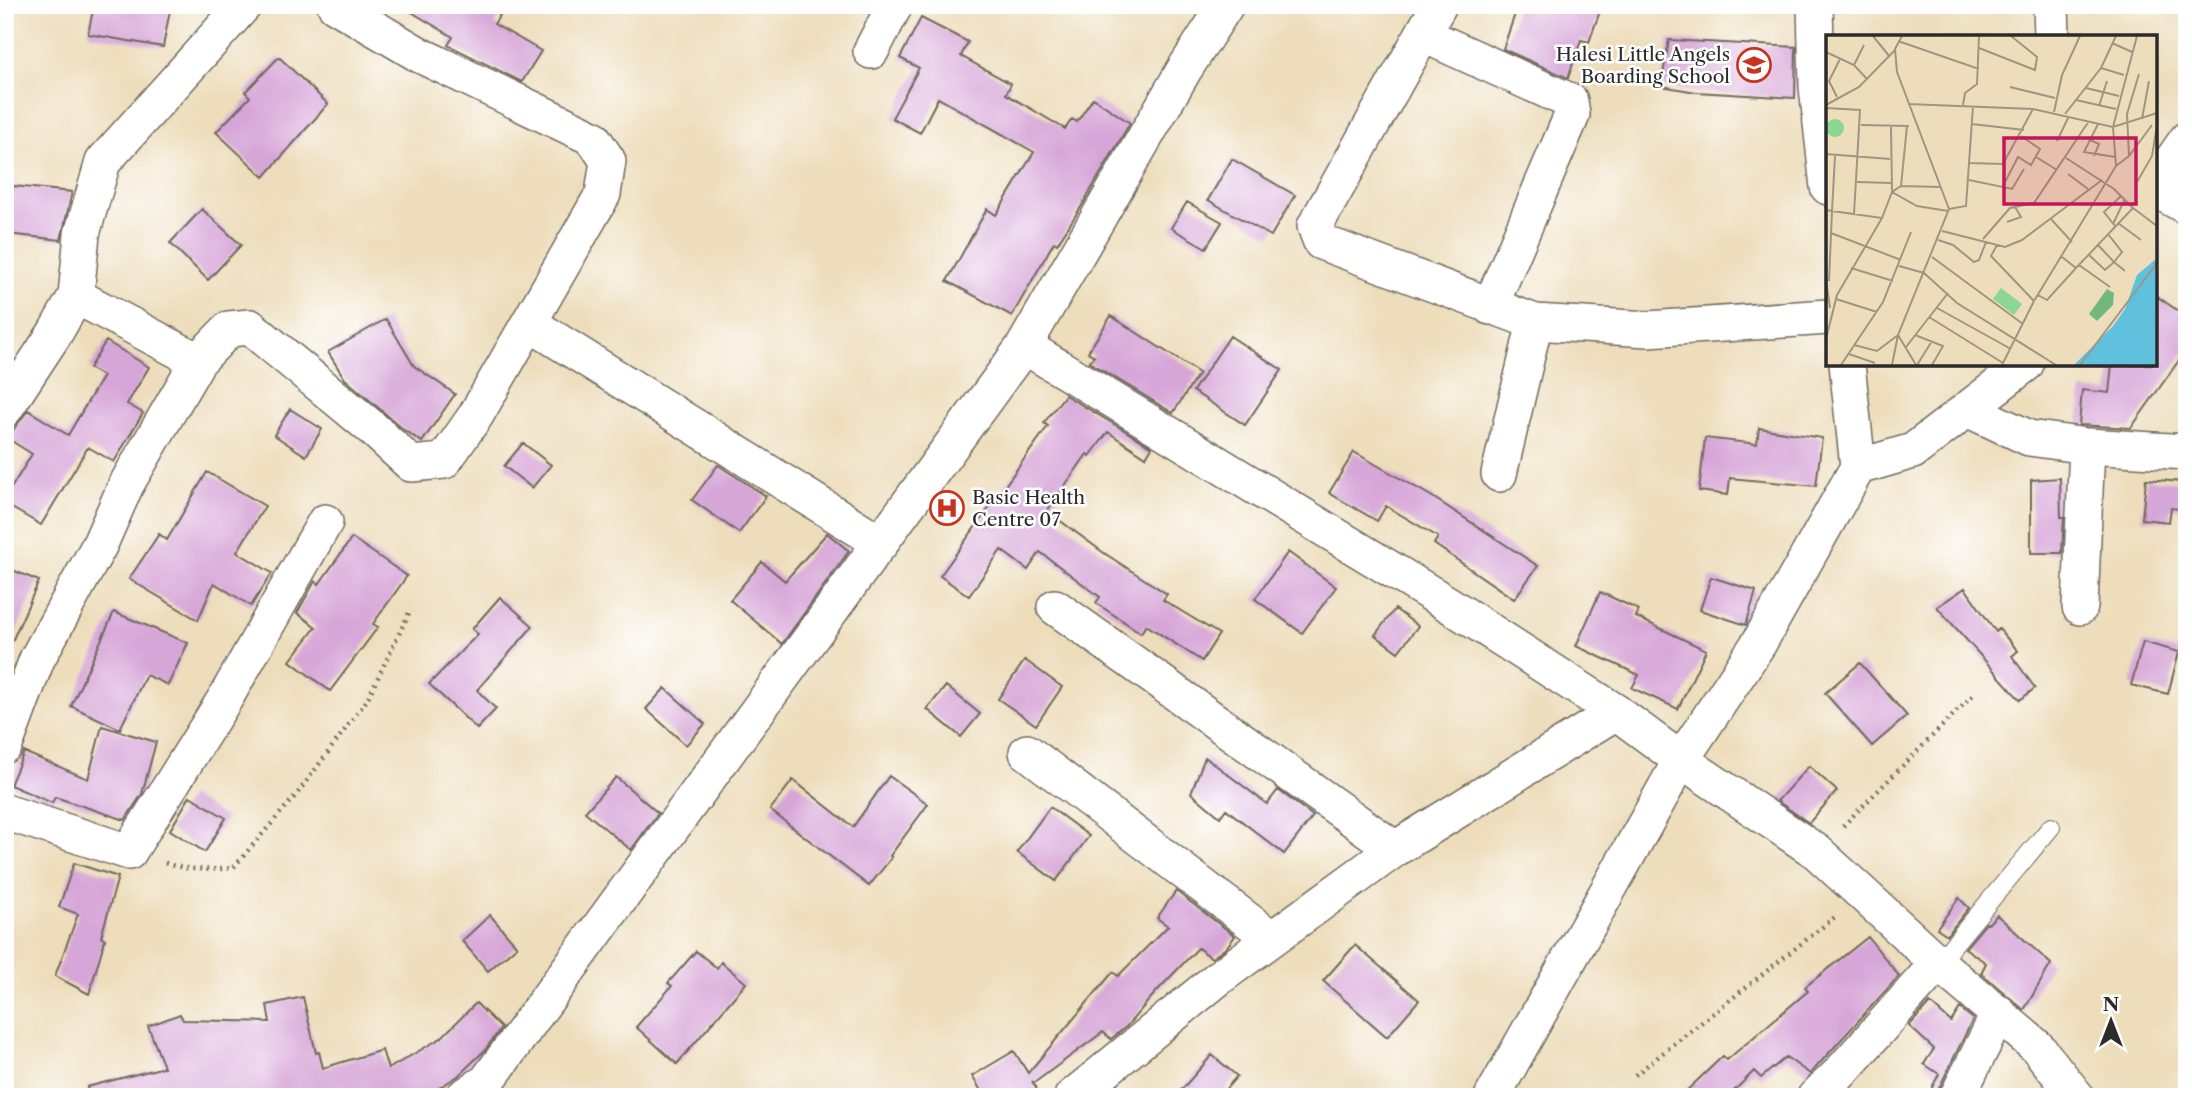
<svg xmlns="http://www.w3.org/2000/svg" width="2192" height="1102" viewBox="0 0 2192 1102" font-family="'Libre Caslon Text',serif">
	<style>
		.building { fill: #d7a6d8 }
		.lines { fill: none; stroke-linecap: round; stroke-linejoin: round }
		.lane-casing { stroke: #6f695d; stroke-width: 20 }
		.street-casing { stroke: #6f695d; stroke-width: 38 }
		.path { stroke: #6f695d; stroke-width: 4.5; stroke-dasharray: 2 5; stroke-linecap: butt }
		.lane { stroke: #fff; stroke-width: 18 }
		.street { stroke: #fff; stroke-width: 35 }
		.labels { text-anchor: middle; dominant-baseline: central; stroke-width: 5; stroke-linejoin: round; paint-order: stroke }
		.poi-label { font-size: 19px; fill: #2b2b2b; stroke: #fff; text-anchor: end }
		.inset-road { fill: none; stroke: #9f9681; stroke-width: 2 }
		.view { fill: #c2185b; fill-opacity: 0.15; stroke: #c2185b; stroke-width: 3.5 }
		.inset-edge { fill: none; stroke: #2b2b2b; stroke-width: 3.5 }
	</style>
	<rect width="100%" height="100%" fill="#fff"/>
	<filter id="ink" filterUnits="userSpaceOnUse"><feTurbulence type="fractalNoise" baseFrequency=".0143" numOctaves="2"/><feDisplacementMap in="SourceGraphic" scale="14" xChannelSelector="R" yChannelSelector="G"/><feConvolveMatrix kernelMatrix="1 2 1 2 8 2 1 2 1" color-interpolation-filters="sRGB"/></filter>
	<filter id="wash" filterUnits="userSpaceOnUse"><feTurbulence type="fractalNoise" baseFrequency=".00686" numOctaves="4" result="noise"/><feDisplacementMap in="SourceGraphic" scale="28" xChannelSelector="R" yChannelSelector="G"/><feGaussianBlur stdDeviation="1.57" result="paint"/><feColorMatrix in="noise" values="0 0 0 0 0 0 0 0 0 0 0 0 0 0 0 0 0 1.4 0 .05"/><feComposite in="paint" operator="in"/></filter>
	<g filter="url(#wash)">
		<rect width="100%" height="100%" fill="#edddbb"/>
		<g id="blocks">
			<path class="building" d="M94 5H171L163 47 88 34Z
				M400 5H484L500 15 494 24 541 51 522 82 448 45 453 37Z
				M1518 5H1584L1600 11 1589 42 1581 40 1568 78 1503 49Z
				M921 18 968 42 961 56 1011 84 1006 94 1065 129 1072 119 1077 122 1093 98 1130 123 1081 207 1057 244 1054 242 1012 316 947 281 987 209 996 215 1034 152 938 98 920 133 892 118 919 68 900 58Z
				M1669 40 1796 47 1795 98 1696 92 1661 86Z
				M279 57 328 104 264 177 216 132 250 97 245 92Z
				M1232 159 1295 195 1271 236 1208 200Z
				M13 186 72 192 61 240 7 234Z
				M1187 202 1222 222 1206 248 1171 228Z
				M202 209 241 245 208 280 170 243Z
				M2155 295 2187 317V349L2131 428 2079 425 2082 390 2109 393 2112 364H2155Z
				M1111 316 1199 373 1173 413 1089 362 1094 356 1088 352Z
				M386 319 414 366 455 394 422 442 404 430 345 379 328 352Z
				M1230 336 1282 370 1245 425 1193 391Z
				M106 341 149 367 127 404 143 413 114 462 88 447 41 525 5 504V498L32 454 7 438 28 410 68 435 103 376 89 368Z
				M1065 395 1152 447 1146 457 1108 432 1090 456 1087 454 1047 511 1104 553 1167 594 1163 600 1219 634 1202 661 1146 625 1141 633 1096 603 1100 597 1040 552 1028 570 1001 550 969 596 940 576 1048 426 1044 423Z
				M290 409 322 429 306 456 274 435Z
				M1759 428 1822 438 1816 486 1730 478 1728 495 1699 491 1705 438 1757 444Z
				M523 443 551 465 532 488 504 466Z
				M1354 452 1431 496 1538 566 1514 599 1434 544 1438 537 1386 506 1377 521 1329 493Z
				M718 465 766 496 739 533 692 500Z
				M207 472 265 506 237 552 272 573 251 606 214 583 198 620 129 579 159 534 167 540Z
				M2060 478 2061 517H2064L2062 553H2031V480Z
				M2146 479 2182 482 2180 509 2171 508 2169 522 2142 519Z
				M827 533 849 551 782 644 730 600 762 562 785 581Z
				M352 538 407 576 373 624 378 627 330 691 290 661 316 627 297 613 315 581 319 584Z
				M1288 552 1336 587 1302 633 1255 599Z
				M5 567 39 581 5 657Z
				M1711 577 1756 591 1746 625 1700 610Z
				M1965 588 1996 632 1999 629 2018 651 2012 656 2035 688 2020 700 1937 607Z
				M1600 592 1639 610 1636 617 1706 650 1678 709 1632 688 1639 675 1576 646Z
				M500 597 533 626 477 690 496 709 477 729 429 684 478 634 472 629Z
				M1395 609 1418 626 1398 652 1375 635Z
				M114 612 188 643 168 685 146 675 120 729 71 706Z
				M2143 642 2179 652 2168 694 2131 685Z
				M1025 660 1062 687 1036 725 998 699Z
				M1860 663 1907 716 1872 746 1825 693Z
				M946 686 980 714 961 737 927 709Z
				M665 688 705 724 686 745 646 709Z
				M102 726 156 742 142 794 125 820 55 797 52 803 10 785 24 752 88 779Z
				M1205 757 1267 804 1278 790 1313 816 1284 854 1226 809 1220 817 1191 793Z
				M1809 766 1837 791 1809 823 1777 801Z
				M889 776 928 804 890 856 892 857 869 886 770 810 793 780 853 827Z
				M616 777 658 813 631 850 585 812Z
				M190 796 226 818 205 852 170 830Z
				M1050 807 1089 836 1056 881 1017 852Z
				M74 863 118 877 101 937 105 939 89 994 55 976 78 914 59 907Z
				M1176 891 1235 936 1226 948 1212 958 1198 948 1156 992 1126 1027 1111 1039 1103 1032 1034 1083 1032 1081 1041 1097H985L972 1076 1014 1051 1028 1073 1113 972 1118 976 1168 926 1157 918Z
				M1959 898 1969 908 1947 935 1937 928Z
				M490 915 517 946 488 971 462 941Z
				M1997 915 2051 964 2024 1010 1981 973 1986 963 1965 948 1986 923 1988 924Z
				M1868 937 1899 976 1810 1074 1786 1057 1761 1078 1754 1071 1728 1097H1680L1723 1056 1727 1060 1808 991 1805 987Z
				M1355 945 1419 1000 1387 1037 1323 981Z
				M696 951 717 968 721 962 746 983 677 1064 636 1027 672 986 668 983Z
				M303 997 316 1053 319 1052 323 1068 382 1050 388 1069 441 1038 476 1003 501 1028 485 1050 458 1076 424 1097H89L87 1087 164 1067 148 1026 180 1014 183 1020 270 1022 267 1005Z
				M1930 1003 1951 1022 1960 1008 1973 1019 1939 1088 1937 1097H1927L1939 1074 1924 1064 1934 1049 1909 1026Z
				M1212 1055 1237 1076 1219 1097H1175Z"/>
		</g>
	</g>
	<g filter="url(#ink)">
		<use href="#blocks" fill-opacity="0" stroke="#6f695d" stroke-width="2"/>
		<g class="lines">
			<g class="lane-casing">
				<path id="lane" d="M1938 963 2051 827"/>
			</g>
			<g class="street-casing">
				<path id="street" d="M1439 5 1315 226 1321 242 1535 322 1648 329 1828 317
					M1815 5 1817 87 1828 187
					M2051 5 2052 37
					M1424 35 1570 101 1572 115 1490 307
					M871 51 895 5
					M2155 185 2187 139
					M2155 189 2187 207
					M76 296 198 361
					M529 323 881 543
					M1024 346 1448 604 1616 712 1681 760 1817 852 1938 963 2037 1047 2077 1097
					M5 409 55 333 76 296 82 234 103 162 244 5
					M1967 409 2029 438 2087 446 2080 607
					M2087 446 2187 452
					M1858 467 1913 451 2026 364
					M1499 474 1535 322
					M1055 607 1395 849
					M5 745 37 659 100 544 126 485 198 361 229 329 250 327 372 428 411 464 444 461 476 415 603 194 608 161 593 138 420 55 335 5
					M1027 752 1271 938
					M5 812 129 852 226 697 325 522
					M463 1097 487 1081 1024 346 1184 70 1226 5
					M1072 1097 1221 976 1395 849 1616 712
					M1492 1097 1681 760 1759 643 1858 467 1847 364
					M1815 1097 1838 1075 1938 963
					M1957 1097 1999 1013"/>
			</g>
			<path class="path" d="M1843 826 1973 695
				M165 863C188 871 209 870 233 868L297 794 367 700 409 613
				M1635 1075 1835 917"/>
			<use href="#lane" class="lane"/>
			<use href="#street" class="street"/>
		</g>
	</g>
	<defs>
		<g id="school-ring" transform="scale(1.75)"><circle r="9.5" fill="#fff" stroke="#c8321e" stroke-width="1.5"/><path d="M0-5L7-2L0 1L-7-2ZM-4 1L0 2.5L4 1V4Q0 6-4 4Z" fill="#c8321e"/></g>
		<g id="hospital-ring" transform="scale(1.75)"><circle r="9.5" fill="#fff" stroke="#c8321e" stroke-width="1.5"/><path d="M-5-5h3v3.5h4V-5h3V5h-3V1.5h-4V5h-3Z" fill="#c8321e"/></g>
	</defs>
	<g fill-rule="evenodd">
		<use href="#school-ring" x="1754" y="65"/>
		<use href="#hospital-ring" x="947" y="508"/>
	</g>
	<g class="labels">
		<g class="poi-label">
			<text x="1730" y="54">Halesi Little Angels<tspan x="1730" dy="22">Boarding School</tspan></text>
			<text x="972" y="497" text-anchor="start">Basic Health<tspan x="972" dy="22">Centre 07</tspan></text>
		</g>
	</g>
	<g transform="translate(1826 35)">
		<rect width="331" height="331" fill="#edddbb"/>
		<path d="M0 93a9 9 0 1 1 18 0a9 9 0 1 1-18 0ZM175 253 196 269 188 280 167 264Z" fill="#8cd794"/>
		<path d="M281 254 288 258 287 270 271 286 263 279Z" fill="#71b87e"/>
		<path d="M331 223V330H248L287 291 299 274 311 240Z" fill="#60c1de"/>
		<path class="inset-road" d="M47 1 64 22M311 1 287 92 331 78M72 6 153 34M286 8 306 17M153 13 209 35 211 22 185 1M0 17 28 30 41 44M28 30 38 10M275 33 298 40M184 52 229 63M260 53 293 61M11 62 3 46 14 24M250 65 290 74M82 69 207 74 287 92 290 131 208 266 176 330M0 70 33 52 69 15M137 70 139 58 151 49 153 1M273 71 281 46M0 73 34 75 28 179M228 77 236 40 254 1M239 79 275 33 290 1M316 84 323 46M146 89 198 95M272 89 258 117 289 122M35 90 83 91M65 92 66 157 91 171 122 176M264 105 273 109 268 121M231 106 243 81M0 119 64 124M303 121 301 79 313 39M210 122 231 135M144 128 177 129 207 74M290 131 303 121 326 90M242 139 262 154M143 145 186 154 198 134M31 147 65 148M311 147 326 121 331 90M75 151 81 91M177 151 192 122 205 130 214 114 195 101M307 173 331 191M123 174 140 171 147 71M0 175 6 176 9 121M56 183 66 157 75 151 114 152M224 183 246 207M181 187 195 182 189 172M292 188 315 205M287 189 299 164M289 191 278 177 295 161M116 196 179 212 196 205 276 145M5 198 75 225M157 204 184 173 208 168 263 86M112 205 127 210 148 227 153 225 160 207M171 210 165 221 208 266M272 210 288 227 296 217 282 199M263 220 279 235 288 227 299 236M106 222 197 289M236 222 250 233 307 173 288 154 240 123M253 230 284 252M73 231 98 238 131 268 230 330M25 233 67 246M0 245 4 273M212 260 221 265 250 233M10 264 51 277M111 273 185 314M103 282 177 328M89 300 117 311 106 330M0 304 11 260 56 183 6 176 3 246M28 310 51 316 72 300 90 330M80 312 122 258M23 319 49 328M15 330 57 267 85 197M66 330 72 300 123 174 71 37 69 14 76 1M91 330 106 306M254 330 331 228"/>
		<path class="view" d="M178 103H310V169H178Z"/>
		<rect width="331" height="331" class="inset-edge"/>
	</g>
	<rect width="2192" height="1102" fill="none" stroke="#fff" stroke-width="28"/>
	<g transform="translate(2111 1021)" stroke="#ffffff" stroke-width="5" paint-order="stroke">
	<path d="M0-5L12 26L0 18L-12 26Z" fill="#2b2b2b"/>
	<text y="-10" font-size="19" font-weight="bold" text-anchor="middle" fill="#2b2b2b">N</text>
	</g>
</svg>
